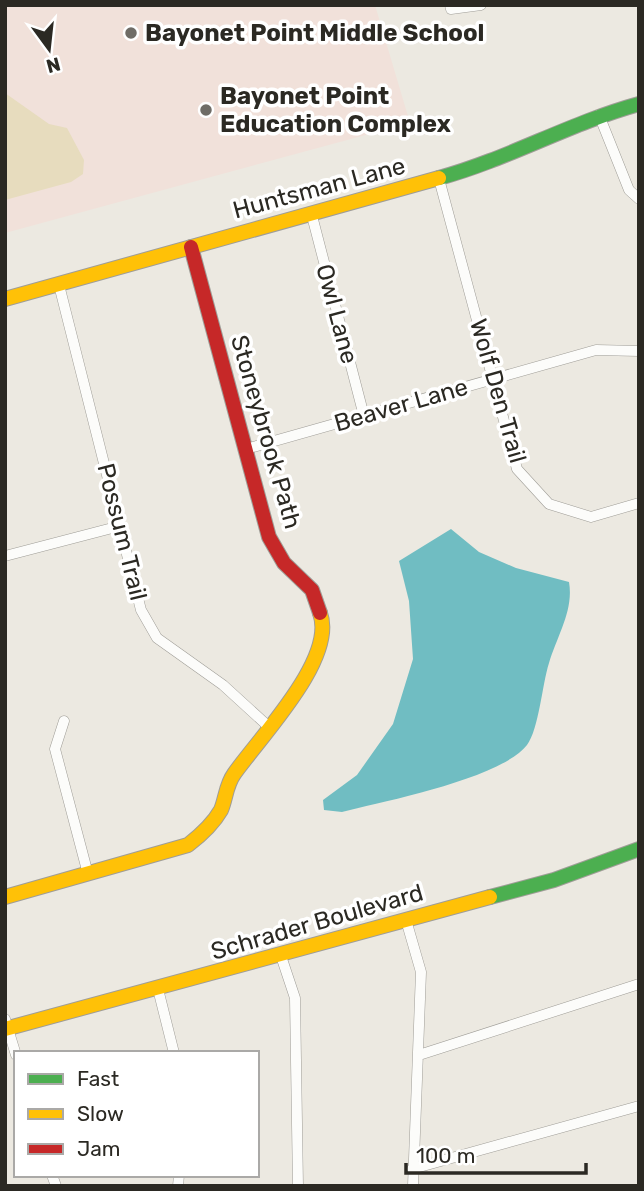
<svg xmlns="http://www.w3.org/2000/svg" width="644" height="1191" viewBox="0 0 644 1191" font-family="Rubik,sans-serif">
	<style>
		.education { fill: #f1e1da }
		.green { fill: #e7dcbe }
		.water { fill: #70bdc2 }
		.lines { fill: none; stroke-linecap: round; stroke-linejoin: round }
		.street-casing { stroke: #9f9d97; stroke-width: 11 }
		.fast-casing { stroke: #9f9d97; stroke-width: 16 }
		.slow-casing { stroke: #9f9d97; stroke-width: 16 }
		.jam-casing { stroke: #9f9d97; stroke-width: 16 }
		.street { stroke: #fcfcfa; stroke-width: 10 }
		.fast { stroke: #4caf50; stroke-width: 14 }
		.slow { stroke: #ffc107; stroke-width: 14 }
		.jam { stroke: #c62828; stroke-width: 14 }
		.poi-dot { fill: #6f6c66; stroke: #fff; stroke-width: 2.5 }
		.labels { text-anchor: middle; dominant-baseline: central; stroke-width: 7; stroke-linejoin: round; paint-order: stroke }
		.poi-label { font-size: 24px; font-weight: bold; fill: #2b2923; stroke: #fff; text-anchor: start }
		.street-label { font-size: 24px; fill: #2b2923; stroke: #fff }
	</style>
	<rect width="100%" height="100%" fill="#ece9e1"/>
	<path class="education" d="M5 5H375L410 123 5 233Z"/>
	<path class="green" d="M5 93 49 124 67 128 84 160 83 174 71 182 5 200Z"/>
	<path class="water" d="M451 529 479 552 516 568 569 582C574 610 557 636 549 663 542 685 539 729 527 745 500 779 385 801 342 812L324 810 323 800 357 775 393 724 413 659 409 601 399 561Z"/>
	<g class="lines">
		<g class="street-casing">
			<path id="street" d="M450 5 451 9 481 5
				M599 115 629 190 639 199
				M439 179 517 469 549 504 591 517 639 503
				M311 212 364 416
				M59 285 141 610 157 638 223 685 269 727
				M246 449 596 350 639 351
				M5 556 120 526
				M64 721 55 749 88 874
				M406 920 421 972 413 1186
				M281 956 295 998 298 1186
				M158 989 174 1053
				M5 1019 16 1055
				M419 1055 639 984
				M412 1169 639 1106
				M52 1175 56 1186
				M178 1186 179 1175"/>
		</g>
		<g class="fast-casing">
			<path id="fast" d="M439 178C508 159 570 123 639 104
				M490 897 554 880 639 849"/>
		</g>
		<g class="slow-casing">
			<path id="slow" d="M5 299 439 178
				M5 897 188 845C201 835 213 824 221 810 226 798 226 785 234 774 259 738 337 659 320 613
				M5 1029 490 897"/>
		</g>
		<g class="jam-casing">
			<path id="jam" d="M191 247 269 537 284 563 312 590 320 613"/>
		</g>
		<use href="#street" class="street"/>
		<use href="#fast" class="fast"/>
		<use href="#slow" class="slow"/>
		<use href="#jam" class="jam"/>
	</g>
	<g class="poi-dot">
		<circle cx="131" cy="33" r="7"/>
		<circle cx="206" cy="110" r="7"/>
	</g>
	<g class="labels">
		<g class="poi-label">
			<text x="145" y="33">Bayonet Point Middle School</text>
			<text x="220" y="96">Bayonet Point<tspan x="220" dy="28">Education Complex</tspan></text>
		</g>
		<g class="street-label">
			<text transform="translate(319 188) rotate(-15)">Huntsman Lane</text>
			<text transform="translate(337 314) rotate(75)">Owl Lane</text>
			<text transform="translate(498 391) rotate(74)">Wolf Den Trail</text>
			<text transform="translate(401 405) rotate(-16)">Beaver Lane</text>
			<text transform="translate(266 432) rotate(74)">Stoneybrook Path</text>
			<text transform="translate(122 532) rotate(76)">Possum Trail</text>
			<text transform="translate(317 922) rotate(-16)">Schrader Boulevard</text>
		</g>
	</g>
	<rect width="644" height="1191" fill="none" stroke="#2b2923" stroke-width="14"/>
	<rect x="14" y="1051" width="245" height="126" fill="#ffffff" stroke="#aaa9a7" stroke-width="2"/>
	<rect x="28" y="1074" width="35" height="10" fill="#4caf50" stroke="#aaa9a7" stroke-width="2"/>
	<text x="77" y="1086" font-size="21" fill="#2b2923">Fast</text>
	<rect x="28" y="1109" width="35" height="10" fill="#ffc107" stroke="#aaa9a7" stroke-width="2"/>
	<text x="77" y="1121" font-size="21" fill="#2b2923">Slow</text>
	<rect x="28" y="1144" width="35" height="10" fill="#c62828" stroke="#aaa9a7" stroke-width="2"/>
	<text x="77" y="1156" font-size="21" fill="#2b2923">Jam</text>
	<g transform="translate(49 49) rotate(165)" stroke="#ffffff" stroke-width="5" paint-order="stroke">
	<path d="M0-5L12 26L0 18L-12 26Z" fill="#2b2923"/>
	<text y="-10" font-size="19" font-weight="bold" text-anchor="middle" fill="#2b2923">N</text>
	</g>
	<path d="M406 1163v10h180v-10" fill="none" stroke="#2b2923" stroke-width="3.5"/>
	<text x="416" y="1163" font-size="21" fill="#2b2923" stroke="#ffffff" stroke-width="5" paint-order="stroke">100 m</text>
</svg>
